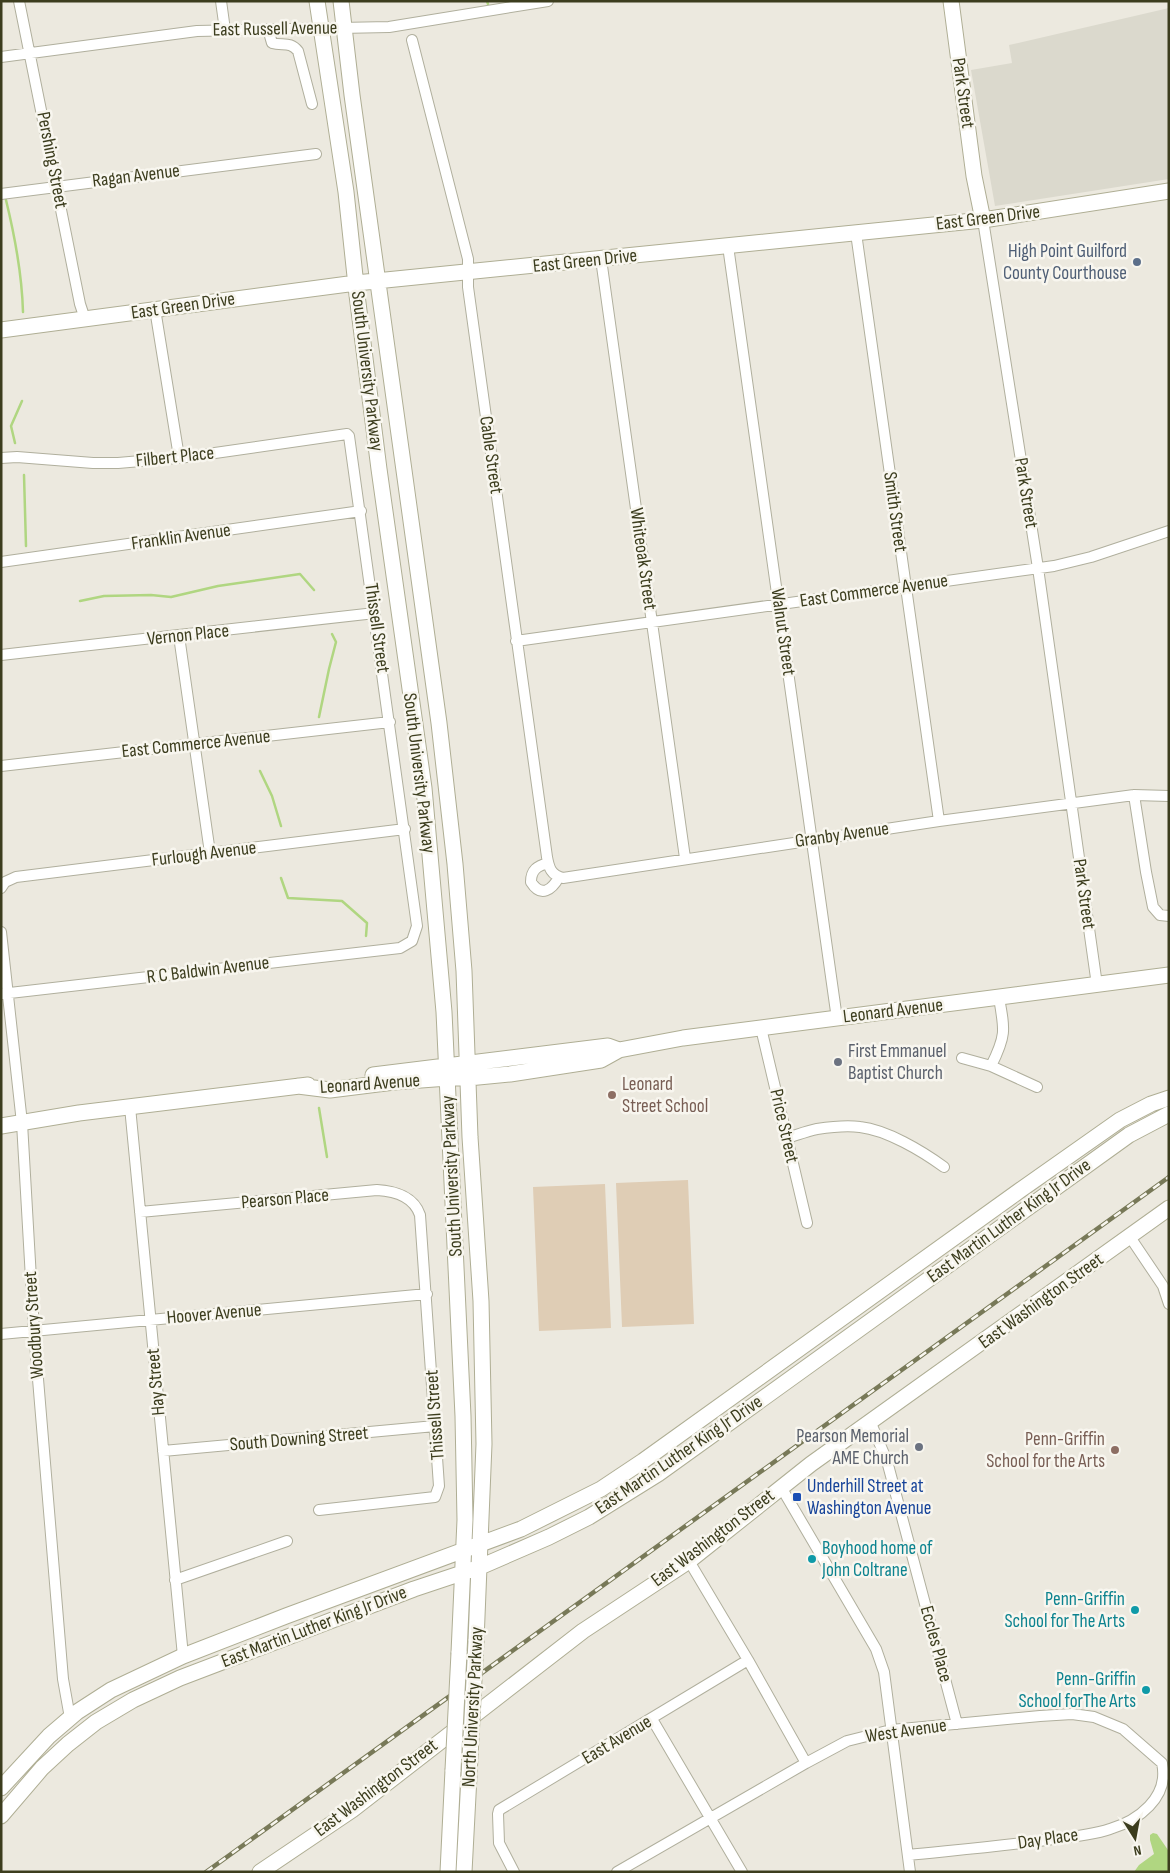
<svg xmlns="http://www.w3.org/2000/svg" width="1170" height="1873" viewBox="0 0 1170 1873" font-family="'Sofia Sans Condensed',sans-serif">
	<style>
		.built { fill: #dbd9cd }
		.green { fill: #dfcdb5 }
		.water { fill: #b0d681 }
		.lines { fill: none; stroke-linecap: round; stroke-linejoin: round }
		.stream { stroke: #b0d681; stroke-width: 2.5 }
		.street-casing { stroke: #b0af9d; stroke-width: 12 }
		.secondary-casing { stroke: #afae94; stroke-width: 17 }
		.street { stroke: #fff; stroke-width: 10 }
		.secondary { stroke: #fff; stroke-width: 15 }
		.rail-casing { stroke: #787958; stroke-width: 4.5 }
		.rail { stroke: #f8f6ef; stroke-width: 2.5; stroke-dasharray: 8; stroke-linecap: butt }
		.secondary-bridge-casing { stroke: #afae94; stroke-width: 17; stroke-linecap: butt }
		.secondary-bridge { stroke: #fff; stroke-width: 15 }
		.service-dot { fill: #5c6f8a; stroke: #f8f6ef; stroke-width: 2 }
		.worship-dot { fill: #6b7280; stroke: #f8f6ef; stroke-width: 2 }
		.education-dot { fill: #8d6e63; stroke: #f8f6ef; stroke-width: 2 }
		.transit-dot { fill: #1a4fb4; stroke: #f8f6ef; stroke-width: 2 }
		.culture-dot { fill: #0f9aa8; stroke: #f8f6ef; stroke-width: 2 }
		.labels { text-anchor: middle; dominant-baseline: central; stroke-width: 5; stroke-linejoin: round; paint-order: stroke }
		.street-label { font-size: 19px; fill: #3c3d1e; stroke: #f8f6ef }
		.service-label { font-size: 19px; fill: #4e5e75; stroke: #f8f6ef; text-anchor: end }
		.worship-label { font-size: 19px; fill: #5b616d; stroke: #f8f6ef; text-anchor: start }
		.education-label { font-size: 19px; fill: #785e54; stroke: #f8f6ef; text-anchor: start }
		.transit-label { font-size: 19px; fill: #164399; stroke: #f8f6ef; text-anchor: start }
		.culture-label { font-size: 19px; fill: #0d838f; stroke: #f8f6ef; text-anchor: end }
	</style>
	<rect width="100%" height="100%" fill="#ece9df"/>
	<path class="built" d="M1169 8V179L995 206 971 70 1012 63 1009 45Z"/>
	<path class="green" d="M688 1180 694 1324 622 1327 616 1183Z
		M605 1184 611 1328 539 1331 533 1187Z"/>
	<path class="water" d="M1153 1833 1157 1834 1168 1850 1169 1872H1134L1139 1865 1154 1854 1150 1840V1835Z"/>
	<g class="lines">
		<path class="stream" d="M487 1 488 4
			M6 200C15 237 22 274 23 312
			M15 443 11 426 22 401
			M24 475 26 546
			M80 601 104 596 151 595 171 597 218 586 300 574 314 590
			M319 717 329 669 336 642 332 634
			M260 771 272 796 281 826
			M281 878 288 898 342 901 367 923 366 936
			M319 1108 327 1157"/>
		<g class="street-casing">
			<path id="street" d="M19 1 80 304 85 319
				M221 1 225 30
				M268 29 272 43C283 46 290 41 298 51L312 104
				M412 40 468 259V287L547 857C549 868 551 875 563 878L939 821 1134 795 1169 796
				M1 57 197 31 389 27 548 1
				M1 194 316 154
				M983 220 1038 568 1097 985
				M856 233 939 821
				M728 246 837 1019
				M601 259 685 858
				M155 309 179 457
				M1 458 17 457 93 463H118L187 457 347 434 349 436 417 926 412 941 400 948 1 994
				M1 562 361 511
				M179 636 210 853
				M516 641 1054 566 1091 557 1169 531
				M1 655 375 613
				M1 766 390 722
				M1134 795 1146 872 1153 907 1160 915 1169 916
				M548 863C537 866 531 870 531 882 541 898 552 890 559 877
				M1 888 5 882 16 877 405 829
				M1 932 22 1123 34 1331 63 1679 70 1718
				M761 1028 807 1223
				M962 1058 991 1066 1037 1087
				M991 1066C1006 1036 1005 1031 999 998
				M130 1107 183 1656
				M787 1138C797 1135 807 1131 817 1129 830 1127 846 1125 860 1127 887 1130 922 1151 944 1167
				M140 1212 377 1190C395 1191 414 1197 420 1215L439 1486 435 1497 319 1510
				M1130 1237 1163 1286 1169 1304
				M1 1334 427 1294
				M870 1421 887 1461 957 1724
				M163 1451 435 1426
				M781 1487 876 1649 884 1672 910 1872
				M689 1561 748 1660 806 1763
				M175 1580 287 1541
				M652 1719 742 1872
				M514 1872 499 1843 498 1814 499 1810 748 1660
				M617 1872 806 1763 847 1741 891 1730 1040 1716 1072 1714 1094 1717 1123 1729 1162 1763C1170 1798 1137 1821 1110 1829 1092 1835 1072 1837 1053 1839 1005 1846 956 1850 908 1855"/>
		</g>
		<g class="secondary-casing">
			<path id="secondary" d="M317 1 346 192 357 295 379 469 424 788 444 1012 463 1416 465 1520 459 1653
				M341 1 352 95 439 723 455 864 464 971 470 1137 481 1301 484 1444 476 1641
				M951 1 974 176 983 220
				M1 330 356 283 983 220 1169 191
				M373 1075 608 1046 619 1050
				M298 1086 330 1090 394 1082 448 1078H468L510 1074 601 1060 619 1050 683 1038 1169 975
				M1 1126 79 1113 308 1085
				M1 1788 49 1736 77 1712 111 1690 183 1656 286 1616 521 1529 601 1489 643 1461 1019 1191 1120 1120 1151 1104 1169 1098
				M1 1816 42 1768 68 1744 96 1722 133 1700 180 1678 414 1589 480 1567 549 1537 589 1517 658 1474 1129 1135 1169 1114
				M260 1872 352 1810 583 1631 689 1561 811 1464 1169 1208
				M448 1872 453 1770
				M464 1872 470 1757"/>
		</g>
		<use href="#street" class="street"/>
		<use href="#secondary" class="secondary"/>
		<g class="rail-casing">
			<path id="rail" d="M206 1872 1169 1177"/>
		</g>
		<use href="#rail" class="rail"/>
		<g class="secondary-bridge-casing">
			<path id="secondary-bridge" d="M470 1757 476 1641
				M453 1770 459 1653"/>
		</g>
		<use href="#secondary-bridge" class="secondary-bridge"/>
	</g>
	<circle class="service-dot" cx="1137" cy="262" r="5"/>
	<g class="worship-dot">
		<circle cx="838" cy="1062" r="5"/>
		<circle cx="919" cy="1447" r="5"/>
	</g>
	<g class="education-dot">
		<circle cx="612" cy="1095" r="5"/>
		<circle cx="1115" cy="1450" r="5"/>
	</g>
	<rect class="transit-dot" x="792" y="1492" width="10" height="10" rx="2.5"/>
	<g class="culture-dot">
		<circle cx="812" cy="1559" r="5"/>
		<circle cx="1135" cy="1610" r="5"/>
		<circle cx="1146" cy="1690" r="5"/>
	</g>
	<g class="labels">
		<g class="street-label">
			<text transform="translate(275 29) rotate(-1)">East Russell Avenue</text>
			<text transform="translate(963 93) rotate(82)">Park Street</text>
			<text transform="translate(52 160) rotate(79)">Pershing Street</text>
			<text transform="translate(136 176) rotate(-7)">Ragan Avenue</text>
			<text transform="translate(988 218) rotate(-7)">East Green Drive</text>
			<text transform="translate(585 261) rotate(-6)">East Green Drive</text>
			<text transform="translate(183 306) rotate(-8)">East Green Drive</text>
			<text transform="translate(367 371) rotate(83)">South University Parkway</text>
			<text transform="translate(491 455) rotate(82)">Cable Street</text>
			<text transform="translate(175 457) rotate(-6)">Filbert Place</text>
			<text transform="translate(1026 493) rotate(81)">Park Street</text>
			<text transform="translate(895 512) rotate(82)">Smith Street</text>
			<text transform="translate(181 537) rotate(-8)">Franklin Avenue</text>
			<text transform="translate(643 559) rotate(82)">Whiteoak Street</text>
			<text transform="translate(874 591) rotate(-8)">East Commerce Avenue</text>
			<text transform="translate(377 628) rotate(82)">Thissell Street</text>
			<text transform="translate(783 632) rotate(82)">Walnut Street</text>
			<text transform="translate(188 635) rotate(-6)">Vernon Place</text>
			<text transform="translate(196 744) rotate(-6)">East Commerce Avenue</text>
			<text transform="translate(419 773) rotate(83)">South University Parkway</text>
			<text transform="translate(842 835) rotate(-8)">Granby Avenue</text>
			<text transform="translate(204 854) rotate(-7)">Furlough Avenue</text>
			<text transform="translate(1084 894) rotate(82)">Park Street</text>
			<text transform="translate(208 970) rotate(-7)">R C Baldwin Avenue</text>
			<text transform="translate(893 1011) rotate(-7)">Leonard Avenue</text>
			<text transform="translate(370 1084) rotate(-4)">Leonard Avenue</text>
			<text transform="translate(784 1126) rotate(77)">Price Street</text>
			<text transform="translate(452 1176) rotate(-93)">South University Parkway</text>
			<text transform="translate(285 1199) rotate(-5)">Pearson Place</text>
			<text transform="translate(1009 1221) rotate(-36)">East Martin Luther King Jr Drive</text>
			<text transform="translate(1041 1301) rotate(-36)">East Washington Street</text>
			<text transform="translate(214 1314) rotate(-5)">Hoover Avenue</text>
			<text transform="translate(34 1325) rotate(-94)">Woodbury Street</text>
			<text transform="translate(156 1382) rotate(-95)">Hay Street</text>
			<text transform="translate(435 1415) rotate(-94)">Thissell Street</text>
			<text transform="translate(299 1439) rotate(-5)">South Downing Street</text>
			<text transform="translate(679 1455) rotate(-34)">East Martin Luther King Jr Drive</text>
			<text transform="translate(713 1538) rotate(-37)">East Washington Street</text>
			<text transform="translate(314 1627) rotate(-21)">East Martin Luther King Jr Drive</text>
			<text transform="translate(936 1644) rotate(75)">Eccles Place</text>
			<text transform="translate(473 1707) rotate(-87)">North University Parkway</text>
			<text transform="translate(906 1731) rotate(-8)">West Avenue</text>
			<text transform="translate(617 1740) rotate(-31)">East Avenue</text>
			<text transform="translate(376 1788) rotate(-37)">East Washington Street</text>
			<text transform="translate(1048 1839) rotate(-8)">Day Place</text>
		</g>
		<g class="service-label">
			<text x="1127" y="251">High Point Guilford<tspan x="1127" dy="22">County Courthouse</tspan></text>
		</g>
		<g class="worship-label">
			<text x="848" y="1051">First Emmanuel<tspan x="848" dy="22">Baptist Church</tspan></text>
			<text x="909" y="1436" text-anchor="end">Pearson Memorial<tspan x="909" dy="22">AME Church</tspan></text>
		</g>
		<g class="education-label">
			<text x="622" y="1084">Leonard<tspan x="622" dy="22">Street School</tspan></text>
			<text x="1105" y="1439" text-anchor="end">Penn-Griffin<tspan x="1105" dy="22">School for the Arts</tspan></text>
		</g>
		<g class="transit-label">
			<text x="807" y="1486">Underhill Street at<tspan x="807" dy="22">Washington Avenue</tspan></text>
		</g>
		<g class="culture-label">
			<text x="822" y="1548" text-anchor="start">Boyhood home of<tspan x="822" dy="22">John Coltrane</tspan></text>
			<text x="1125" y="1599">Penn-Griffin<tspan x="1125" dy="22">School for The Arts</tspan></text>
			<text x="1136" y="1679">Penn-Griffin<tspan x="1136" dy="22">School forThe Arts</tspan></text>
		</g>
	</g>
	<rect width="1170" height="1873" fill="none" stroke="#3c3d1e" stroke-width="5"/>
	<g transform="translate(1135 1838) rotate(169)" stroke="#f8f6ef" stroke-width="4" paint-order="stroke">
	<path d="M0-4L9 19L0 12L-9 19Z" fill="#3c3d1e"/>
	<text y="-8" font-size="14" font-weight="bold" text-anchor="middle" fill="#3c3d1e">N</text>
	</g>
</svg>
